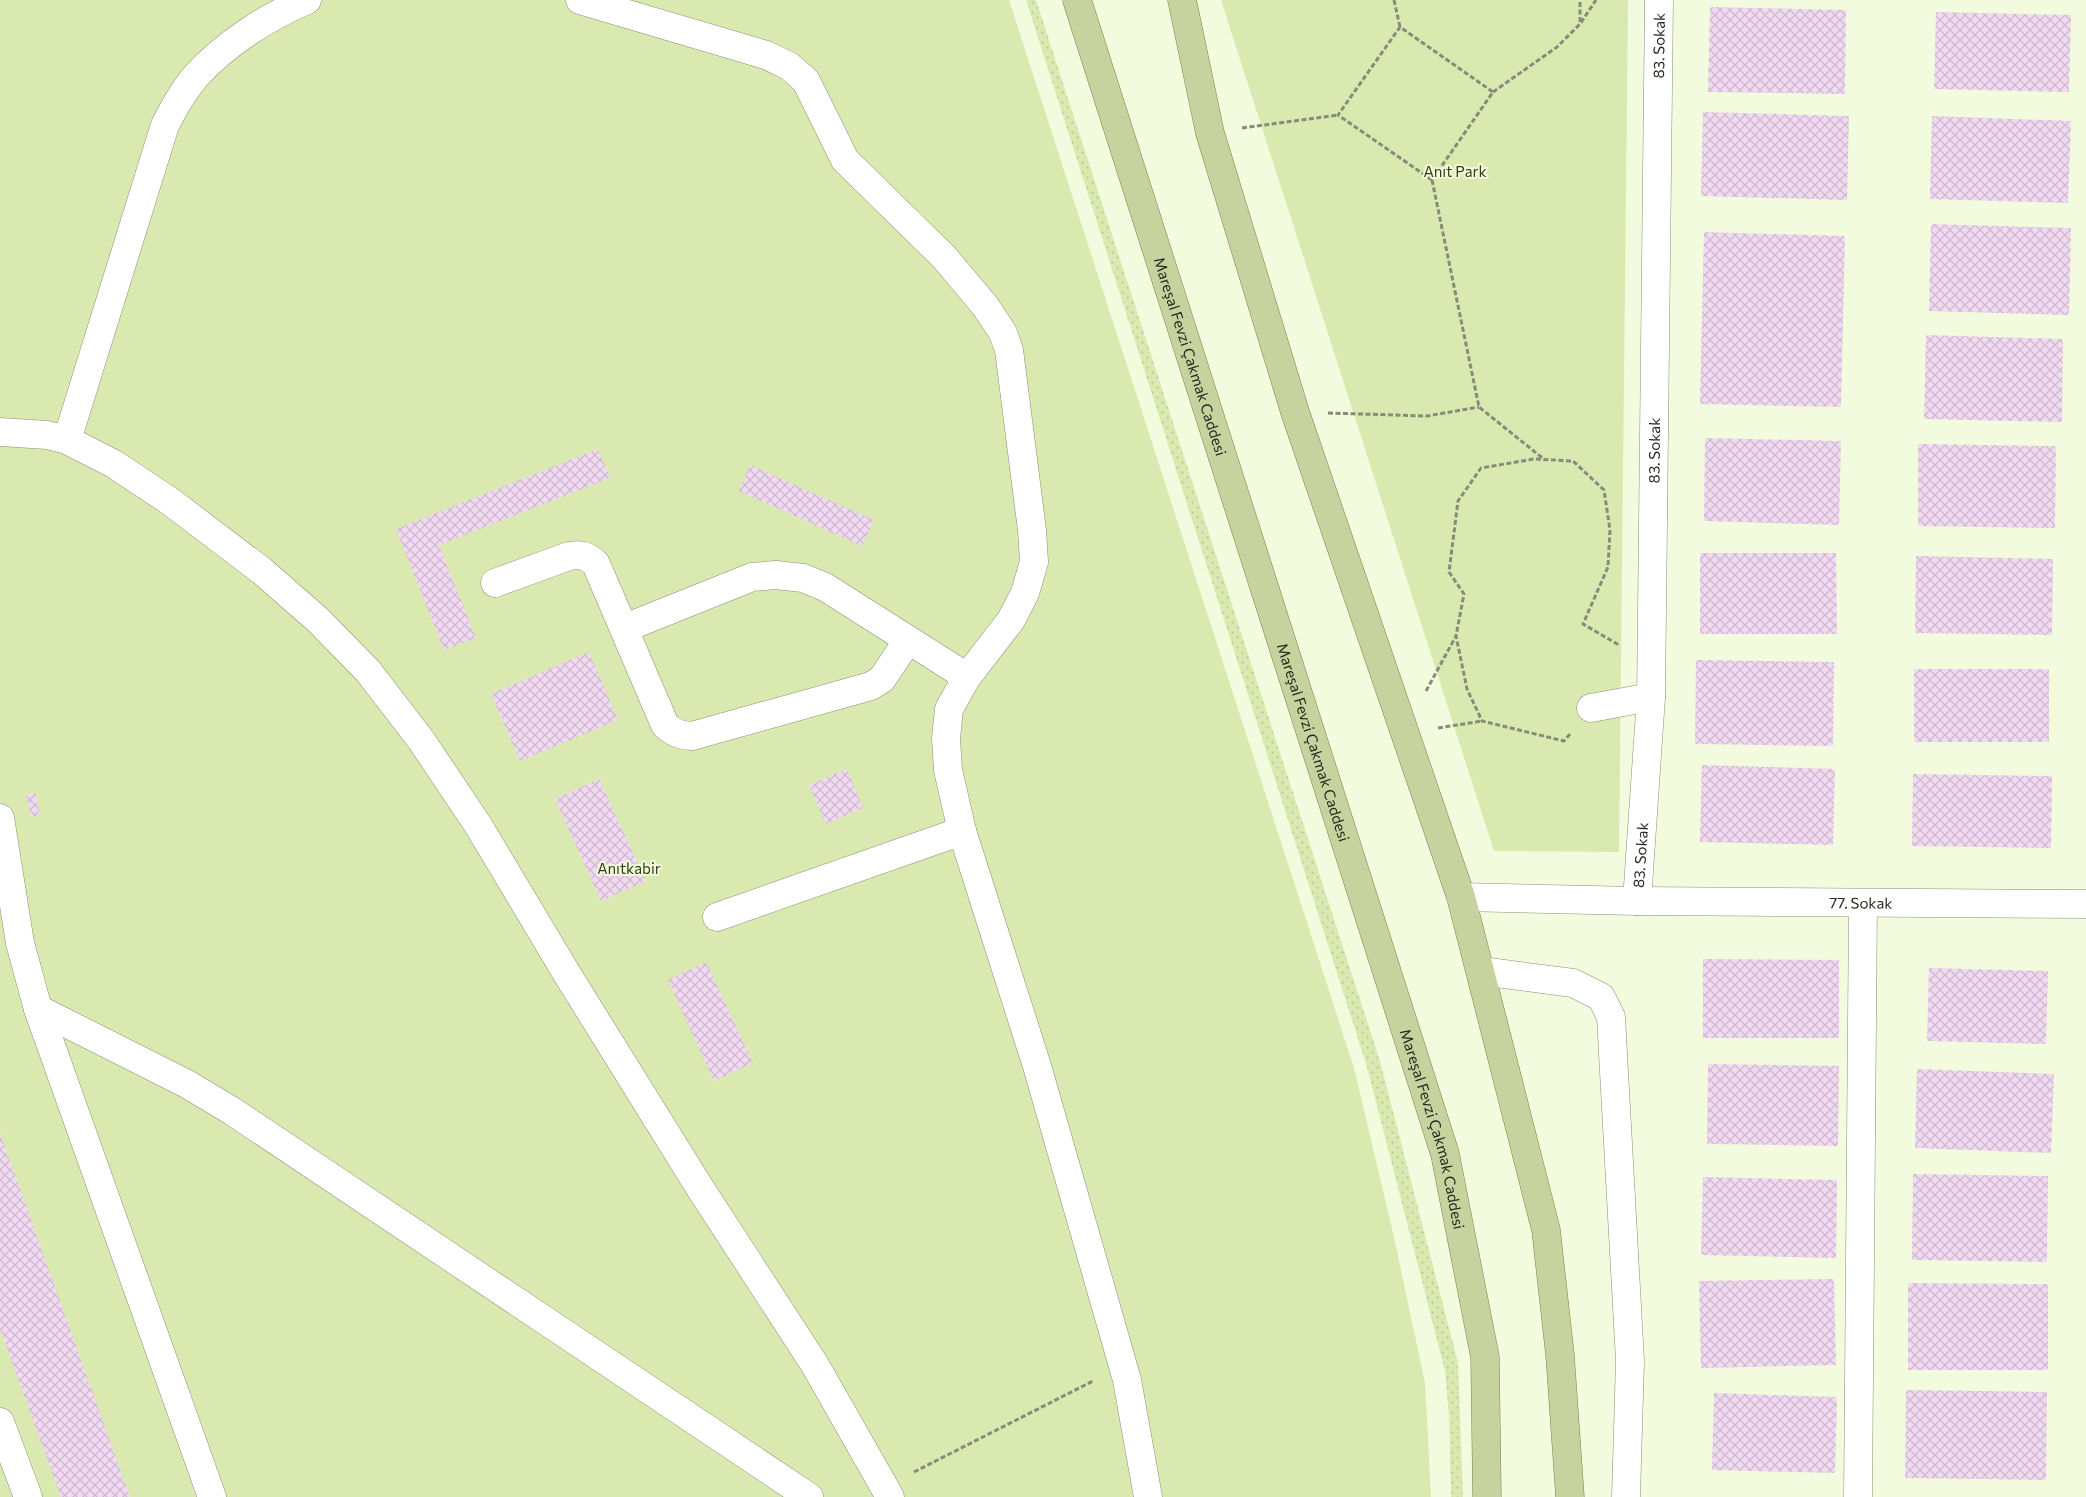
<svg xmlns="http://www.w3.org/2000/svg" width="2086" height="1497" viewBox="0 0 2086 1497" font-family="Commissioner,sans-serif">
	<style>
		.grass { fill: url(#grass-dots) }
		.park { fill: #dae9b0 }
		.building { fill: url(#building-cross-hatch) }
		.lines { fill: none; stroke-linecap: round; stroke-linejoin: round }
		.minor-casing { stroke: #889075; stroke-width: 29 }
		.major-casing { stroke: #768448; stroke-width: 29 }
		.path { stroke: #868c78; stroke-width: 3; stroke-dasharray: 5 2.5; stroke-linecap: butt }
		.minor { stroke: #fff; stroke-width: 28 }
		.major { stroke: #c7d39e; stroke-width: 28 }
		.labels { text-anchor: middle; dominant-baseline: central; stroke-width: 4; stroke-linejoin: round; paint-order: stroke }
		.street-label { font-size: 15px; fill: #26291e; stroke: #f2fbdd }
		.park-label { font-size: 15px; fill: #333b13; stroke: #f2fbdd }
	</style>
	<defs>
		<pattern id="grass-dots" width="8" height="8" patternUnits="userSpaceOnUse" patternTransform="scale(1.25)"><rect width="8" height="8" fill="#dae9b0"/><path d="M2 2h.1M6 6h.1" fill="none" stroke="#bbc897" stroke-width="1.8" stroke-linecap="round"/></pattern>
		<pattern id="building-cross-hatch" width="8" height="8" patternUnits="userSpaceOnUse" patternTransform="scale(1.25)"><rect width="8" height="8" fill="#f0d9f1"/><path d="M0 0l8 8M0 8l8-8" fill="none" stroke="#cebace"/></pattern>
	</defs>
	<rect width="100%" height="100%" fill="#f2fbdd"/>
	<path class="grass" d="M1026 0H1036L1380 1061 1458 1363 1463 1497H1451L1449 1415 1445 1371 1367 1067Z"/>
	<path class="park" d="M0 0H1009L1354 1068 1394 1237 1425 1383 1431 1497H0Z
		M1221 0H1628L1619 852 1494 851Z"/>
	<path class="building" d="M1710 7 1846 10 1845 94 1708 92Z
		M1936 12 2071 15 2069 92 1934 89Z
		M1703 112 1849 116 1847 200 1701 196Z
		M1932 116 2071 121 2068 203 1930 199Z
		M1931 224 2071 228 2069 315 1929 311Z
		M1704 232 1845 236 1841 407 1700 404Z
		M1926 335 2063 339 2062 422 1924 419Z
		M1705 438 1841 441 1839 525 1704 521Z
		M1918 444 2056 446 2055 528 1918 526Z
		M598 449 610 478 439 545 476 638 444 650 396 529Z
		M750 465 874 520 862 546 739 491Z
		M1700 553H1836L1837 634H1700Z
		M1916 556 2053 559 2052 635 1915 633Z
		M589 652 618 720 520 761 491 694Z
		M1696 660 1834 662 1833 746 1695 744Z
		M1914 669H2049V742H1914Z
		M1702 765 1835 769 1833 845 1700 842Z
		M847 769 863 808 826 824 809 785Z
		M1913 774 2052 776 2051 848 1912 846Z
		M599 779 646 881 601 901 555 799Z
		M35 793 40 815 31 817 26 795Z
		M1703 959 1839 960V1038H1703Z
		M706 962 753 1063 714 1081 668 980Z
		M1929 968 2048 971 2046 1044 1927 1041Z
		M1708 1064 1839 1066 1838 1146 1707 1144Z
		M1917 1069 2054 1074 2051 1153 1915 1148Z
		M0 1133 130 1497H61L0 1329Z
		M1913 1174 2048 1176 2047 1262 1912 1260Z
		M1703 1177 1837 1180 1836 1258 1701 1255Z
		M1834 1279 1836 1365 1701 1368 1699 1281Z
		M1908 1283 2048 1284V1370H1908Z
		M1906 1390 2047 1392 2046 1480 1905 1478Z
		M1714 1393 1837 1397 1835 1473 1712 1470Z"/>
	<g class="lines">
		<g class="minor-casing">
			<g id="minor">
				<path d="M580 0 766 55 789 66 806 81 845 160 944 257 986 307 1003 333 1009 350 1032 530 1034 562 1025 593 1011 620 967 677 949 709 946 738 948 770 962 831 1037 1066 1127 1380 1148 1497"/>
				<path d="M0 432 47 435 67 440 114 464 171 502 262 571 318 620 368 671 421 740 478 825 567 974 700 1188 815 1365 890 1497"/>
				<path d="M67 440 165 125C174 108 183 91 196 76 225 44 267 17 307 0"/>
				<path d="M495 583 569 556C581 554 587 555 596 564L665 725C674 733 680 735 692 736L871 686 882 679 908 640"/>
				<path d="M625 628 752 577 776 575 803 578 825 587 967 677"/>
				<path d="M1591 708 1651 697"/>
				<path d="M0 818 20 943 38 1009 212 1497"/>
				<path id="s1" d="M1461 897 1637 901 2086 904"/>
				<path id="s2" d="M1637 901 1651 697 1659 0"/>
				<path d="M717 917 962 831"/>
				<path d="M1481 971 1573 983 1601 997 1611 1017 1630 1361 1626 1497"/>
				<path d="M38 1009 187 1084 232 1111 809 1497"/>
				<path d="M0 1422 28 1497"/>
				<path d="M1858 1497 1863 903"/>
			</g>
		</g>
		<g class="major-casing">
			<g id="major">
				<path id="s3" d="M1077 0 1445 1154 1485 1357 1487 1497"/>
				<path d="M1182 0 1210 133 1295 412 1461 897 1546 1230 1560 1355 1570 1497"/>
			</g>
		</g>
		<path class="path" d="M1394 0 1400 27
			M1580 22V0
			M1493 92 1557 47 1580 24 1596 0
			M1242 128 1338 115
			M1432 180 1338 115 1400 27 1493 92 1432 180 1479 407 1545 460
			M1328 413 1427 416 1479 407
			M1426 691 1456 636
			M1438 728 1482 721
			M1570 734 1564 741 1482 721 1467 689 1456 636 1464 594 1449 572 1458 501 1481 468 1534 459 1573 461 1604 490 1610 530 1608 567 1583 624 1619 645
			M914 1472 1093 1381"/>
		<use href="#minor" class="minor"/>
		<use href="#major" class="major"/>
	</g>
	<g class="labels">
		<g class="street-label">
			<text stroke="none"><textPath href="#s2" startOffset="856">83. Sokak</textPath></text>
			<text stroke="none"><textPath href="#s3" startOffset="374">Mareşal Fevzi Çakmak Caddesi</textPath></text>
			<text stroke="none"><textPath href="#s2" startOffset="451">83. Sokak</textPath></text>
			<text stroke="none"><textPath href="#s3" startOffset="779">Mareşal Fevzi Çakmak Caddesi</textPath></text>
			<text stroke="none"><textPath href="#s2" startOffset="46">83. Sokak</textPath></text>
			<text stroke="none"><textPath href="#s1" startOffset="400">77. Sokak</textPath></text>
			<text stroke="none"><textPath href="#s3" startOffset="1184">Mareşal Fevzi Çakmak Caddesi</textPath></text>
		</g>
		<g class="park-label">
			<text x="1455" y="171">Anıt Park</text>
			<text x="629" y="868">Anıtkabir</text>
		</g>
	</g>
</svg>
